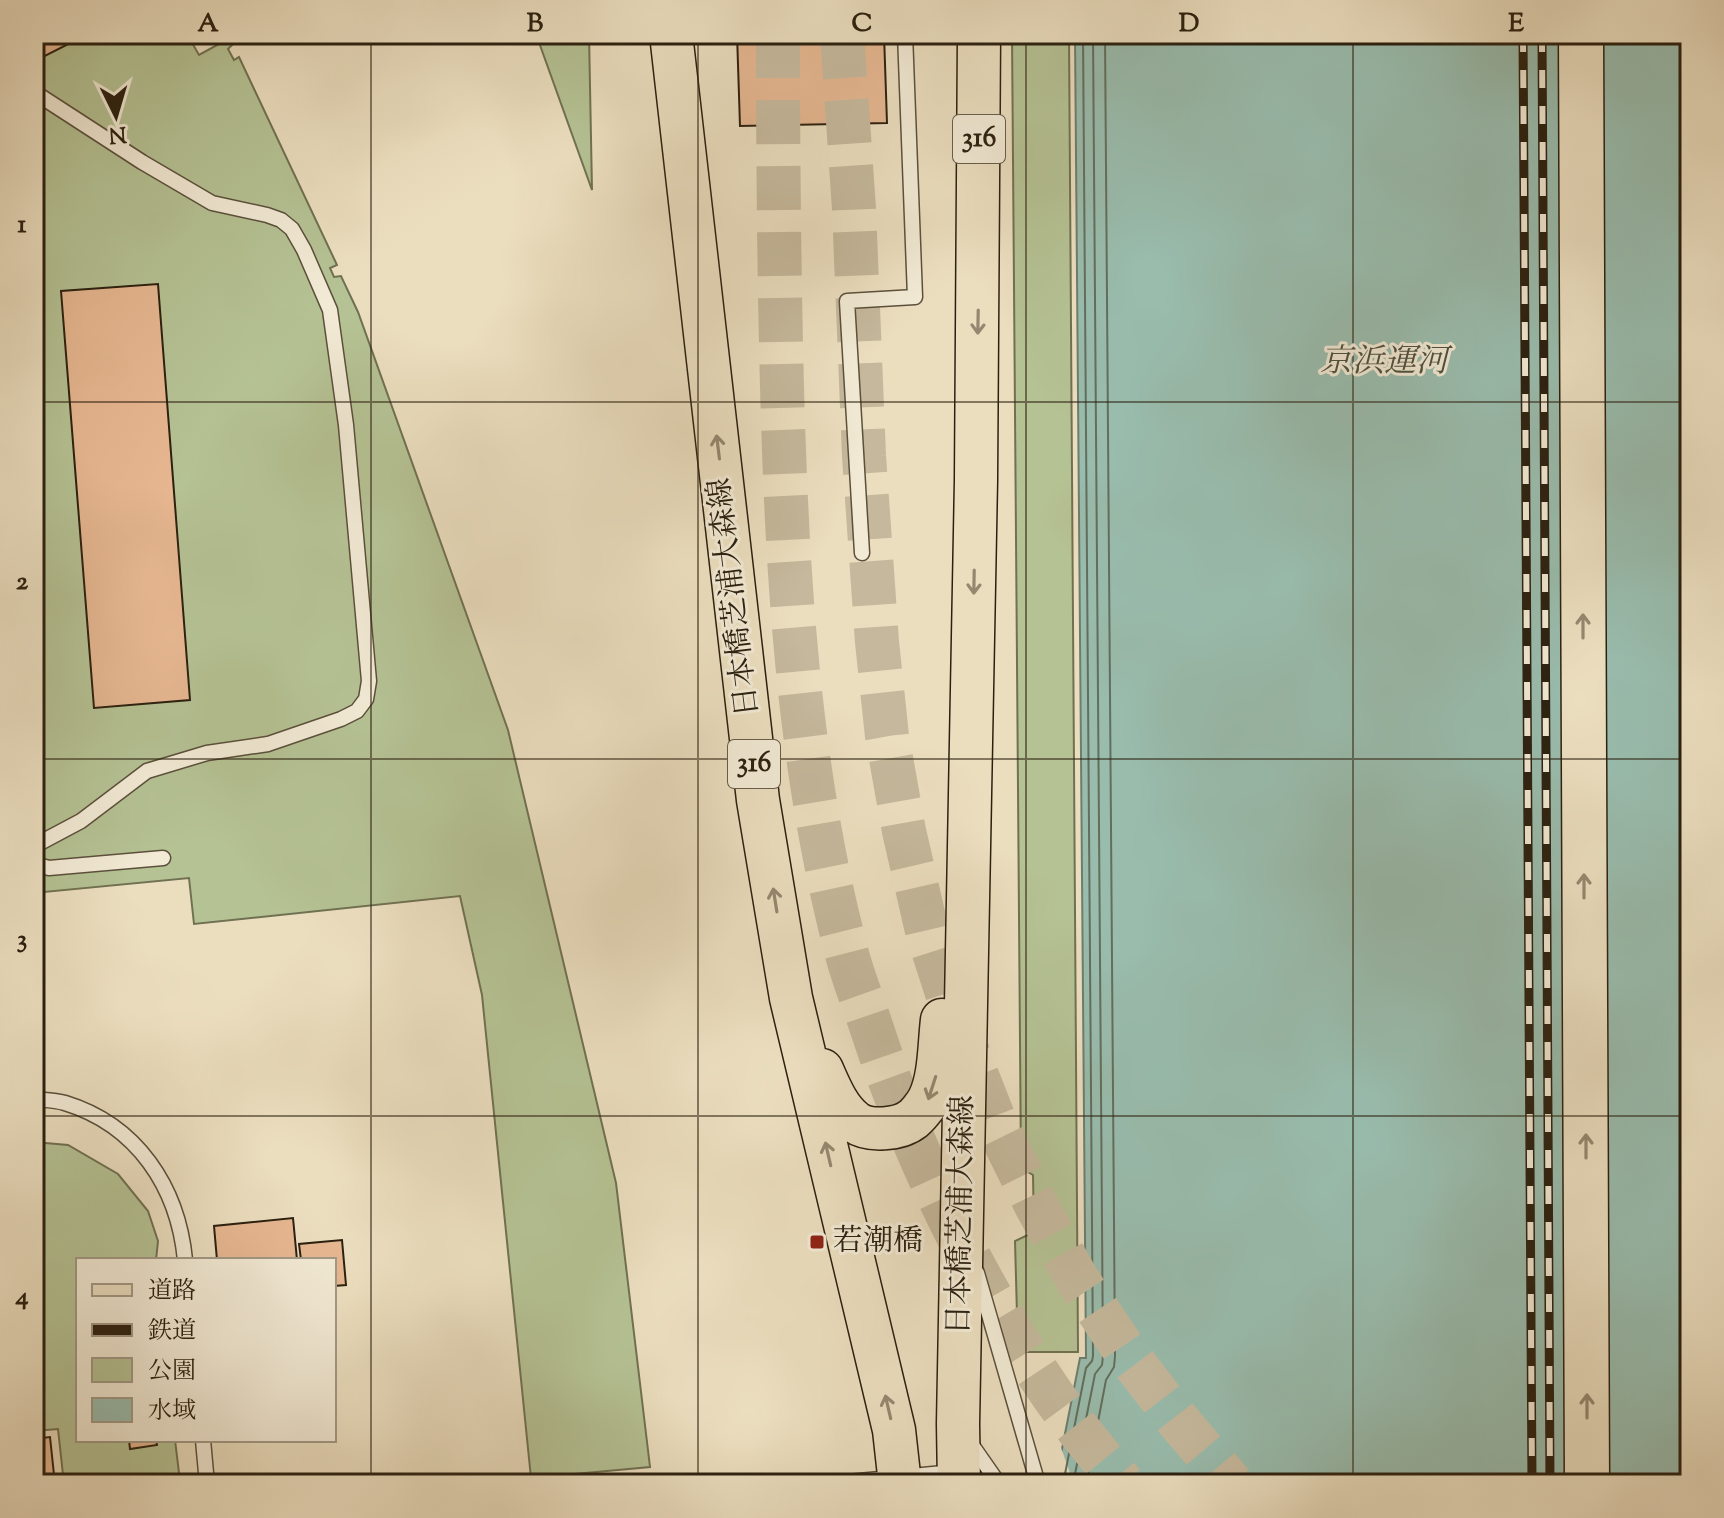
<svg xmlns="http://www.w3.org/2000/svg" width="1724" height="1518" viewBox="0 0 1724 1518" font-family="'Sorts Mill Goudy','Noto Serif JP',serif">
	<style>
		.green { fill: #b5c294; stroke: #707152; stroke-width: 2 }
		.water { fill: #99bcad; stroke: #6d7e6e; stroke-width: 2 }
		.pier { fill: #ebdebf }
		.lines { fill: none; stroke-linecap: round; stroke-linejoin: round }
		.shore { stroke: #626e5e; stroke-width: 2 }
		.building { fill: #e6b791; stroke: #2b2010; stroke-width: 2 }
		.motorway-tunnel { stroke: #c5b89c; stroke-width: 44; stroke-dasharray: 44 22; stroke-linecap: butt }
		.service-casing { stroke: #5b503c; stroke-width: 17 }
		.primary-casing { stroke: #2b2010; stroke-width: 45 }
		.motorway-casing { stroke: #2b2010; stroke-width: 47 }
		.service { stroke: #f2ead5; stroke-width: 14 }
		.primary { stroke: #ebdebf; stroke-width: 42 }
		.motorway { stroke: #ebdebf; stroke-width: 44 }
		.rail-casing { stroke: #2b2010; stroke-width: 9 }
		.rail { stroke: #f2ead5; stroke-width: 6; stroke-dasharray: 18; stroke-linecap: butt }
		.oneway { stroke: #958870 }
		.grid { fill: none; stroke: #2b2010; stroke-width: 2; stroke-opacity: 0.55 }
		.poi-dot { fill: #8f2418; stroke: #f2ead5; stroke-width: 3 }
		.labels { text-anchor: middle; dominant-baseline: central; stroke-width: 6; stroke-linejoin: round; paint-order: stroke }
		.shield { fill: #f2ead5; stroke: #675d4b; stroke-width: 2 }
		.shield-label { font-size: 28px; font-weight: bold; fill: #2b2010 }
		.street-label { font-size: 30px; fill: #2b2010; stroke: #f2ead5 }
		.poi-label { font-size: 30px; fill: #2b2010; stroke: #f2ead5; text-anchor: start }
		.water-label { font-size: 32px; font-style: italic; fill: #4c4f3f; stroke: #f2ead5 }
		.neatline { fill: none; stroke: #2b2010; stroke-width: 3 }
		.grid-label { font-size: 26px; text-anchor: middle; font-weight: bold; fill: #2b2010 }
	</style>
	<rect width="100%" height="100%" fill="#ebdebf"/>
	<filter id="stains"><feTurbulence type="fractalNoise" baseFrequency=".0025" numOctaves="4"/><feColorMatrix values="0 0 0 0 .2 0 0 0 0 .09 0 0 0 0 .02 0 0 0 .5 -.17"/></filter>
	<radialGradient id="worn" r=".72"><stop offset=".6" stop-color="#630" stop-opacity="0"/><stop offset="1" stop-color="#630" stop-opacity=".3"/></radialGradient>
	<path class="green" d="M34 34H187L199 55 230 38 233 44 228 49 234 60 239 57 337 265 330 268 334 277 341 276 358 312 508 730 616 1183 650 1467 531 1478 482 995 460 896 194 924 189 878 34 893Z
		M536 34H589L592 190Z
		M1012 34H1069L1078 1352H1018L1015 1241 1034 1232 1033 1175 1021 1168Z
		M34 1142 68 1145 118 1174 148 1211 158 1241 156 1260H78V1440H175L180 1481 168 1482 167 1484H64L58 1429 34 1431Z"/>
	<path class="water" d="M1075 34H1690V1484H1055L1080 1358H1086Z"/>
	<path class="pier" d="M1059 1442 1074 1484H1051Z"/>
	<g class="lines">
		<path class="shore" d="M1063 1484 1086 1368 1092 1361 1093 1356 1083 34
			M1073 1484 1095 1374 1102 1365 1103 1356 1093 34
			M1086 1484 1106 1380 1114 1367 1115 1356 1105 34"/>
	</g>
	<path class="building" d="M34 34H88L35 61Z
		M737 34H884L887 123 740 126Z
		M158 284 190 700 94 708 61 291Z
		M293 1218 297 1260H217L214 1226Z
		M342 1240 346 1285 334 1286V1260H301L299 1244Z
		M50 1437 55 1484H34V1439Z
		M129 1440H156L157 1445 130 1449Z"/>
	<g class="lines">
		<path class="motorway-tunnel" d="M778 34C778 152 779 269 782 387 787 575 798 767 846 950 852 975 862 999 870 1023 913 1156 976 1285 1056 1400 1077 1429 1100 1457 1123 1484
			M842 34 854 209 864 456 877 642 887 736 904 831 927 931 958 1027 995 1122 1037 1207 1077 1279 1127 1354 1180 1423 1232 1484"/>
		<g class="service-casing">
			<path id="service" d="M34 92 142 162 212 203 267 215 281 220 292 229 304 250 330 310 346 425 369 681 366 699 357 711 341 719 268 744 207 753 147 771 81 821 34 846
				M862 553 847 301 915 297 905 34
				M34 864 49 868 163 858
				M34 1099C44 1100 55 1100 65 1103 137 1125 178 1187 185 1260
				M977 1273 1038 1484
				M203 1440 207 1484
				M969 1441 999 1484
				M827 1484 954 1472"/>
		</g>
		<g class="primary-casing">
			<path id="primary" d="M671 34 758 800 791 998 894 1430 900 1484
				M822 1070C830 1088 838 1109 855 1122 869 1132 899 1130 913 1119 918 1115 926 1105 929 1099 940 1076 939 1045 942 1020
				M959 1484 958 1424 976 480 979 34"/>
		</g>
		<g class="motorway-casing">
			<path id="motorway" d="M1581 34 1587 1484"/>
		</g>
		<use href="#service" class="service"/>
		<use href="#primary" class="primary"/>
		<use href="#motorway" class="motorway"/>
		<g class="rail-casing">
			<path id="rail" d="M1523 34 1532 1484
				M1542 34 1550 1484"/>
		</g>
		<use href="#rail" class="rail"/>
	</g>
	<defs><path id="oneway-shaft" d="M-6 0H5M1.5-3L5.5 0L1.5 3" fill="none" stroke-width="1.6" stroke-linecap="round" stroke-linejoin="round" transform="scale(2)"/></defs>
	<g class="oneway">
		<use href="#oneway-shaft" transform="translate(978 322) rotate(91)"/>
		<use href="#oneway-shaft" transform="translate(718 447) rotate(-97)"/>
		<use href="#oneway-shaft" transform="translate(974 582) rotate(91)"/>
		<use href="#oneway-shaft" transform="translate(1583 626) rotate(-90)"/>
		<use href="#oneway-shaft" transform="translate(1584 886) rotate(-90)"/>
		<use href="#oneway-shaft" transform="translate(775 900) rotate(-99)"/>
		<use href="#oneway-shaft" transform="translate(932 1088) rotate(108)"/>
		<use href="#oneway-shaft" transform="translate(1586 1146) rotate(-90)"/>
		<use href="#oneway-shaft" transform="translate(828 1154) rotate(-103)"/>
		<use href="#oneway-shaft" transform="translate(1587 1406) rotate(-90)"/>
		<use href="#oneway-shaft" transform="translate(888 1407) rotate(-103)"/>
	</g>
	<path class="grid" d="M371 34V1484M698 34V1484M1026 34V1484M1353 34V1484M34 402H1690M34 759H1690M34 1116H1690"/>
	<rect class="poi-dot" x="809" y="1234" width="16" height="16" rx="4"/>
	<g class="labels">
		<g class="shield">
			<rect x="953" y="115" width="52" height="48" rx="6"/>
			<rect x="728" y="740" width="52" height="48" rx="6"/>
		</g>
		<g class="shield-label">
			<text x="979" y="139">316</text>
			<text x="754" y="764">316</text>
		</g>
		<g class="street-label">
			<text transform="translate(735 597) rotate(-97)">日本橋芝浦大森線</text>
			<text transform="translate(962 1215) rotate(-89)">日本橋芝浦大森線</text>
		</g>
		<g class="poi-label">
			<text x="833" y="1242">若潮橋</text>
		</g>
		<g class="water-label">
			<text x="1384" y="363">京浜運河</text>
		</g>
	</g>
	<rect width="1724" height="1518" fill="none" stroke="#ebdebf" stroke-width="88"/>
	<rect x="76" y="1258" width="260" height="184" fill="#f2ead5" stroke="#a29986" stroke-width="2"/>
	<rect x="92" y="1284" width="40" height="12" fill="#ebdebf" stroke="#a29986" stroke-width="2"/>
	<text x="148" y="1298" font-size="24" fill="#2b2010">道路</text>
	<rect x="92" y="1324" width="40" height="12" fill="#2b2010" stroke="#a29986" stroke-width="2"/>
	<text x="148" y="1338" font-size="24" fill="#2b2010">鉄道</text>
	<rect x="92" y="1358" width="40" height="24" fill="#b5c294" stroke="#a29986" stroke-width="2"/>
	<text x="148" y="1378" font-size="24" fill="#2b2010">公園</text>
	<rect x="92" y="1398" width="40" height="24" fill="#99bcad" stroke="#a29986" stroke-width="2"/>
	<text x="148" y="1418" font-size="24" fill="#2b2010">水域</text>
	<g transform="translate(116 116) rotate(175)" stroke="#f2ead5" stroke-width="6" paint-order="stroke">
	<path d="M0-6L14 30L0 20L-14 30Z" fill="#2b2010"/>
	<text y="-12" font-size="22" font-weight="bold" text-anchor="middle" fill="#2b2010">N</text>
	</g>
	<rect x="44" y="44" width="1636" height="1430" class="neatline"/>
	<g class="grid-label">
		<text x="208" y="31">A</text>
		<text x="535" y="31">B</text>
		<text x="862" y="31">C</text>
		<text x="1189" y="31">D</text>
		<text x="1516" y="31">E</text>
		<text x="22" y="232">1</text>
		<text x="22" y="589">2</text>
		<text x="22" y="947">3</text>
		<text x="22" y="1304">4</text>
	</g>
	<rect width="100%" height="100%" filter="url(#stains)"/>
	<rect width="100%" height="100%" fill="url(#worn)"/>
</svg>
